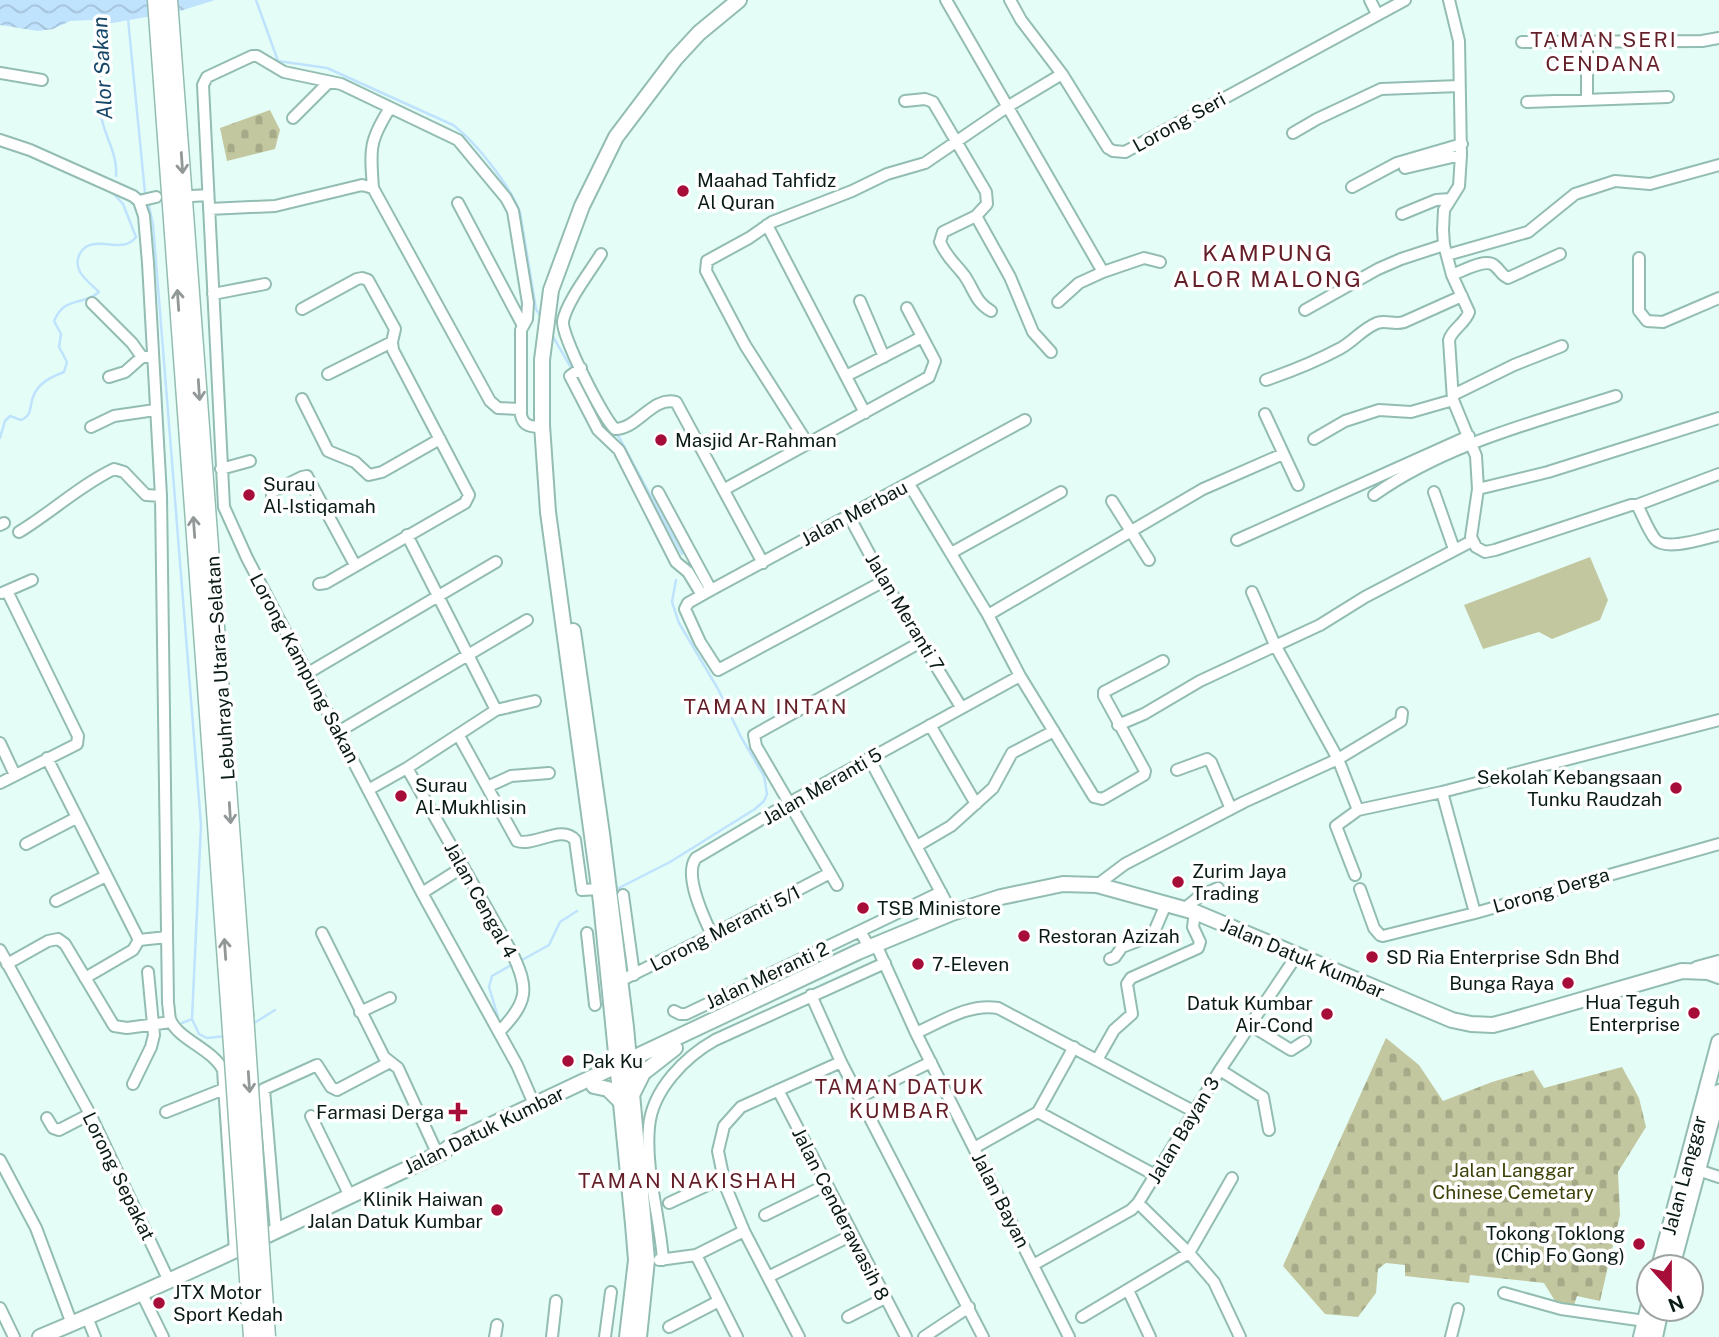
<svg xmlns="http://www.w3.org/2000/svg" width="1719" height="1337" viewBox="0 0 1719 1337" font-family="'Public Sans',sans-serif">
	<style>
		.grass { fill: #c3c79f }
		.cemetery { fill: url(#cemetery-stones) }
		.water { fill: url(#water-waves) }
		.lines { fill: none; stroke-linecap: round; stroke-linejoin: round }
		.stream { stroke: #bfe2fd; stroke-width: 2.5 }
		.minor-casing { stroke: #93bdb2; stroke-width: 14 }
		.major-casing { stroke: #93bdb2; stroke-width: 18 }
		.highway-casing { stroke: #93bdb2; stroke-width: 19 }
		.minor { stroke: #fff; stroke-width: 10 }
		.major { stroke: #fff; stroke-width: 14 }
		.highway { stroke: #fff; stroke-width: 16 }
		.highway-bridge-casing { stroke: #93bdb2; stroke-width: 19; stroke-linecap: butt }
		.highway-bridge { stroke: #fff; stroke-width: 16 }
		.oneway { stroke: #919897 }
		.poi-dot { fill: #a60d38; stroke: #fff; stroke-width: 2.5 }
		.labels { text-anchor: middle; dominant-baseline: central; stroke-width: 7; stroke-linejoin: round; paint-order: stroke }
		.street-label { font-size: 19px; fill: #0a1b17; stroke: #fff }
		.poi-label { font-size: 19px; fill: #0a1b17; stroke: #fff; text-anchor: start }
		.park-label { font-size: 19px; fill: #3e4105; stroke: #fff }
		.neighbourhood-label { font-size: 21px; letter-spacing: 2px; fill: #641f29; stroke: #fff }
		.water-label { font-size: 21px; font-style: italic; fill: #164768; stroke: #fff }
		.quarter-label { font-size: 23px; letter-spacing: 2px; fill: #641f29; stroke: #fff }
	</style>
	<defs>
		<pattern id="cemetery-stones" width="16" height="16" patternUnits="userSpaceOnUse" patternTransform="scale(1.75)"><rect width="16" height="16" fill="#c3c79f"/><path d="M2 7V4a2 2 0 0 1 4 0v3zM10 15v-3a2 2 0 0 1 4 0v3z" fill="#a6aa88"/></pattern>
		<pattern id="water-waves" width="16" height="10" patternUnits="userSpaceOnUse" patternTransform="scale(1.75)"><rect width="16" height="10" fill="#bfe2fd"/><path d="M0 5q4-4 8 0t8 0" fill="none" stroke="#a3c1d8"/></pattern>
	</defs>
	<rect width="100%" height="100%" fill="#e4fef7"/>
	<path class="grass" d="M1590 557 1608 600 1600 620 1552 639 1539 632 1483 649 1464 605Z"/>
	<path class="cemetery" d="M270 110 280 130 275 149 227 161 220 128Z
		M1386 1038 1419 1065 1443 1101 1492 1082 1533 1070 1544 1088 1622 1067 1639 1098 1646 1127 1618 1172 1620 1215 1600 1301 1577 1296 1574 1305 1555 1301 1544 1283 1470 1275 1469 1283 1405 1276V1265L1386 1263 1378 1269 1376 1293 1358 1317 1325 1314 1283 1266Z"/>
	<path class="water" d="M0 0H215L180 11 101 25 91 20 70 21 53 29 38 31 0 25Z"/>
	<g class="lines">
		<path class="stream" d="M256 0 278 61 327 68 453 125C476 142 510 186 520 212L536 309 541 317
			M128 19 145 193
			M100 22 101 116C105 137 118 155 116 176
			M148 202 153 224 201 825 192 1019 199 1034 207 1038 226 1036
			M552 335 573 371
			M577 377 591 401
			M602 419 607 428 619 437 682 554
			M0 438 5 421 10 416 21 420C33 415 29 407 33 397 38 383 51 377 64 372L67 362 59 347 61 334 54 321C65 295 82 307 99 292 93 286 84 279 80 272 73 259 82 245 95 244 111 242 125 251 136 237L123 204 112 192
			M613 891 670 862 755 809 764 801 767 794 764 776 741 737 718 689 679 623 672 602 676 580
			M522 960 549 945 560 922 577 911
			M498 1017 489 987 492 976 513 964
			M182 1023 192 1019
			M251 1025 275 1010
			M523 1065 534 1091"/>
		<g class="minor-casing">
			<path id="minor" d="M946 0 1103 272 1144 258 1160 262
				M1010 0 1021 20 1062 74 1108 148 1113 151 1125 152 1405 0
				M1370 0 1377 14
				M1449 0 1459 41 1461 155 1459 186 1444 210 1443 230 1444 245 1452 275 1469 312C1465 324 1452 329 1449 340L1453 400 1476 456 1478 489 1471 537 1476 547 1485 552 1495 550 1631 505H1637L1719 474
				M1522 42 1702 41 1719 38
				M1587 42V99
				M0 73 42 80
				M905 101 925 99 933 102 986 192 987 204 976 216 1010 277 1033 332 1051 352
				M1527 102 1668 97
				M293 118 329 82
				M1293 133 1317 119 1381 89 1459 86
				M0 140 30 150 133 196 139 201
				M1405 168 1461 155
				M1352 187 1397 163 1462 144
				M373 188C370 149 369 141 390 108
				M192 196 208 195
				M139 201 144 216 148 263 161 496 168 1003C169 1008 169 1015 170 1019 177 1039 213 1049 223 1070L235 1251
				M139 201 156 197
				M458 203 522 324
				M209 209 275 206 362 185 373 188 490 401 498 408 520 409
				M1402 214 1436 200 1450 199
				M976 216 943 232 940 242C947 258 954 262 964 275 974 289 975 302 991 311
				M767 225 865 413
				M601 254C590 272 567 301 563 321 561 335 603 418 615 429 638 429 652 396 676 402L763 563
				M1447 255 1528 232 1575 194 1615 181 1650 184 1719 165
				M1639 258V311L1647 321 1663 322 1719 298
				M1452 275C1463 271 1486 257 1495 266 1501 271 1501 275 1508 278L1560 254
				M213 294 265 284
				M860 301 884 357
				M1058 302 1079 283 1103 272
				M92 303 132 343 142 357H153
				M302 309 357 279 362 278 368 280 395 329 392 342 393 350 469 495 465 503 326 583 319 584
				M1305 310 1378 269 1401 259 1444 245
				M581 368 570 376 598 430 619 450 676 562 688 572 702 595
				M328 374 392 342
				M846 376 922 337
				M109 377 125 372 142 357
				M1266 380C1292 371 1317 361 1341 348 1355 340 1361 330 1377 323 1386 320 1395 325 1404 322L1462 296
				M1453 395 1514 365 1562 346
				M302 399 328 451 355 462 369 475 382 472 440 439
				M1265 414 1298 485
				M91 427 114 416 155 410
				M1314 439 1345 421 1379 410 1411 412 1453 400
				M808 444 745 345 706 271 707 261 749 238 772 222 852 191 887 174 925 163 1007 107 1062 74
				M221 469 250 461
				M909 484 988 615 1020 676 1094 797 1102 799 1106 797 1144 775 1145 771 1104 696V692L1163 661
				M725 489 929 377 935 361 907 308
				M1478 489 1548 472 1719 418
				M658 492 711 590
				M1434 492 1454 549
				M1374 495C1444 445 1534 422 1616 396
				M272 497V492L302 477 307 476 355 565
				M1112 501 1149 560
				M1637 505C1643 516 1648 530 1655 539 1665 552 1705 538 1719 535
				M849 516 884 581 961 707
				M0 525 4 523
				M19 532C52 512 79 486 114 469L124 472 146 495 161 496
				M407 535 496 710
				M1237 540 1469 436
				M951 553 1061 492
				M884 581 718 670 700 642 685 609 688 603 711 590 1025 420
				M1252 592 1275 645 1338 759 1358 810 1442 792 1719 720
				M2 593 32 580
				M988 615 1203 489 1283 454
				M308 673 496 562
				M930 725 976 804
				M1118 725 1144 714 1200 681 1320 625 1365 597 1472 541
				M338 732 527 620
				M459 736 517 841C534 847 562 824 575 840L582 890 599 889
				M0 743 15 775
				M47 758 139 940 133 950 85 978
				M869 758 952 913
				M407 768 511 951C530 989 528 1002 499 1032
				M1177 770 1207 759 1211 762 1231 809
				M0 783 77 744 78 736 7 591
				M487 787 511 776 549 773
				M368 790 407 768 496 710 535 701
				M1442 792 1475 913
				M26 844 76 818
				M917 846 951 826 993 788 1012 753 1054 731
				M1355 875 1336 826 1358 810
				M837 885 756 746 754 735 921 642
				M1097 885 1125 864 1244 802 1338 759 1401 721 1402 713
				M1360 889 1374 928 1380 935 1383 936 1475 913 1719 844
				M422 893 463 867
				M623 895 634 975
				M56 901 106 876
				M1184 909 1200 896 1218 888
				M322 933 384 1057 398 1068 438 1155
				M587 933 595 1005
				M712 935C704 918 683 875 696 858L789 803 1020 676
				M139 940 167 937
				M869 947 860 931 941 892
				M878 949 916 1033 1069 1337
				M0 950 90 1114 169 1281
				M1110 959 1115 957 1122 947 1140 940 1154 932 1166 904
				M7 964 48 941 58 939 65 944 114 1026 127 1028 171 1022
				M620 981 712 935 830 873
				M811 995 841 1062 983 1337
				M674 1011 680 1014H686L860 931
				M360 1012 390 998
				M1250 1025 1291 1050 1305 1041
				M916 1033C941 1022 969 1003 998 1008L1195 1112
				M1097 1060 1114 1030 1132 1014 1127 984 1131 978 1198 948 1200 942 1193 927 1195 912
				M1220 1070 1263 1097 1269 1130
				M133 1084 151 1047 154 1035 148 972
				M778 1090 906 1337
				M860 1097 931 1062
				M534 1104 517 1065 422 893 247 558 224 507 203 85 207 77 252 56H257L284 72 341 84 458 140 506 198 513 211 528 303 527 319 521 330V415C523 426 531 427 542 427
				M166 1112 224 1089
				M1038 1112 1155 1175
				M311 1116 350 1196
				M47 1118 53 1128 59 1130 90 1114
				M974 1148 1038 1112 1074 1047
				M0 1160 36 1228 72 1324
				M1692 1168 1719 1177
				M669 1203 723 1178
				M1138 1203 1189 1253 1214 1282 1240 1337
				M765 1215 826 1185
				M276 1231 264 1089 317 1065 331 1087 337 1090 390 1062
				M696 1255 737 1337
				M659 1260 696 1255 744 1231
				M663 1260C660 1217 645 1171 649 1127 652 1090 685 1057 715 1040L885 963
				M1033 1265 1131 1210 1138 1203 1220 1070 1297 955
				M768 1277 846 1238
				M1128 1290 1150 1337
				M1504 1293 1561 1309 1645 1321
				M142 1294 163 1337
				M0 1308 14 1337
				M87 1317 95 1337
				M848 1317 885 1298
				M1082 1317 1189 1253 1232 1178
				M669 1327 719 1301
				M495 1337 497 1325
				M552 1337 556 1301
				M605 1337 611 1292
				M799 1337 744 1231 725 1185 718 1151 724 1126 741 1107 841 1062
				M924 1337 969 1307
				M1451 1337 1458 1309"/>
		</g>
		<g class="major-casing">
			<path id="major" d="M573 631 602 834 626 1027 647 1260 639 1337
				M1697 969 1719 963
				M594 1086 608 1089 620 1101
				M632 1095 643 1073 675 1048
				M1659 1267 1719 1042
				M1672 1267 1719 1092
				M40 1337C177 1280 309 1215 443 1152L457 1141 858 952 952 913 1001 897 1063 884 1097 885 1195 912 1452 1020 1471 1024 1493 1025 1512 1020 1682 971 1708 972 1719 976
				M627 1337 636 1260 633 1224 601 902 548 512 542 425V360L551 290 582 206 616 137 675 59 699 33 739 0
				M1641 1337 1649 1304
				M1655 1337 1661 1309"/>
		</g>
		<g class="highway-casing">
			<path id="highway" d="M156 0 230 1017
				M169 0 245 1014"/>
		</g>
		<use href="#minor" class="minor"/>
		<use href="#major" class="major"/>
		<use href="#highway" class="highway"/>
		<g class="highway-bridge-casing">
			<path id="highway-bridge" d="M245 1014 267 1337
				M230 1017 252 1337"/>
		</g>
		<use href="#highway-bridge" class="highway-bridge"/>
	</g>
	<defs><path id="oneway-shaft" d="M-6 0H5M1.5-3L5.5 0L1.5 3" fill="none" stroke-width="1.6" stroke-linecap="round" stroke-linejoin="round" transform="scale(1.75)"/></defs>
	<g class="oneway">
		<use href="#oneway-shaft" transform="translate(182 163) rotate(86)"/>
		<use href="#oneway-shaft" transform="translate(178 300) rotate(-94)"/>
		<use href="#oneway-shaft" transform="translate(199 390) rotate(86)"/>
		<use href="#oneway-shaft" transform="translate(194 527) rotate(-94)"/>
		<use href="#oneway-shaft" transform="translate(230 813) rotate(86)"/>
		<use href="#oneway-shaft" transform="translate(225 949) rotate(-94)"/>
		<use href="#oneway-shaft" transform="translate(249 1082) rotate(86)"/>
	</g>
	<g class="poi-dot">
		<circle cx="683" cy="191" r="7"/>
		<circle cx="661" cy="440" r="7"/>
		<circle cx="249" cy="495" r="7"/>
		<circle cx="1676" cy="788" r="7"/>
		<circle cx="401" cy="796" r="7"/>
		<circle cx="1178" cy="882" r="7"/>
		<circle cx="863" cy="908" r="7"/>
		<circle cx="1024" cy="936" r="7"/>
		<circle cx="1372" cy="957" r="7"/>
		<circle cx="918" cy="964" r="7"/>
		<circle cx="1568" cy="983" r="7"/>
		<circle cx="1694" cy="1013" r="7"/>
		<circle cx="1327" cy="1014" r="7"/>
		<circle cx="568" cy="1061" r="7"/>
		<path d="M454.5 1101.5h7v7h7v7h-7v7h-7v-7h-7v-7h7z"/>
		<circle cx="497" cy="1210" r="7"/>
		<circle cx="1639" cy="1244" r="7"/>
		<circle cx="159" cy="1303" r="7"/>
	</g>
	<g class="labels">
		<g class="street-label">
			<text transform="translate(1179 122) rotate(-29)">Lorong Seri</text>
			<text transform="translate(854 513) rotate(-28)">Jalan Merbau</text>
			<text transform="translate(905 612) rotate(59)">Jalan Meranti 7</text>
			<text transform="translate(220 668) rotate(-94)">Lebuhraya Utara–Selatan</text>
			<text transform="translate(305 668) rotate(62)">Lorong Kampung Sakan</text>
			<text transform="translate(822 786) rotate(-30)">Jalan Meranti 5</text>
			<text transform="translate(1551 890) rotate(-16)">Lorong Derga</text>
			<text transform="translate(481 900) rotate(61)">Jalan Cengal 4</text>
			<text transform="translate(725 928) rotate(-27)">Lorong Meranti 5/1</text>
			<text transform="translate(1303 958) rotate(23)">Jalan Datuk Kumbar</text>
			<text transform="translate(767 975) rotate(-25)">Jalan Meranti 2</text>
			<text transform="translate(484 1130) rotate(-26)">Jalan Datuk Kumbar</text>
			<text transform="translate(1183 1130) rotate(-59)">Jalan Bayan 3</text>
			<text transform="translate(1684 1175) rotate(-75)">Jalan Langgar</text>
			<text transform="translate(119 1176) rotate(64)">Lorong Sepakat</text>
			<text transform="translate(1001 1200) rotate(63)">Jalan Bayan</text>
			<text transform="translate(841 1214) rotate(63)">Jalan Cenderawasih 8</text>
		</g>
		<g class="poi-label">
			<text x="697" y="180">Maahad Tahfidz<tspan x="697" dy="22">Al Quran</tspan></text>
			<text x="675" y="440">Masjid Ar-Rahman</text>
			<text x="263" y="484">Surau<tspan x="263" dy="22">Al-Istiqamah</tspan></text>
			<text x="1662" y="777" text-anchor="end">Sekolah Kebangsaan<tspan x="1662" dy="22">Tunku Raudzah</tspan></text>
			<text x="415" y="785">Surau<tspan x="415" dy="22">Al-Mukhlisin</tspan></text>
			<text x="1192" y="871">Zurim Jaya<tspan x="1192" dy="22">Trading</tspan></text>
			<text x="877" y="908">TSB Ministore</text>
			<text x="1038" y="936">Restoran Azizah</text>
			<text x="1386" y="957">SD Ria Enterprise Sdn Bhd</text>
			<text x="932" y="964">7-Eleven</text>
			<text x="1554" y="983" text-anchor="end">Bunga Raya</text>
			<text x="1680" y="1002" text-anchor="end">Hua Teguh<tspan x="1680" dy="22">Enterprise</tspan></text>
			<text x="1313" y="1003" text-anchor="end">Datuk Kumbar<tspan x="1313" dy="22">Air-Cond</tspan></text>
			<text x="582" y="1061">Pak Ku</text>
			<text x="444" y="1112" text-anchor="end">Farmasi Derga</text>
			<text x="483" y="1199" text-anchor="end">Klinik Haiwan<tspan x="483" dy="22">Jalan Datuk Kumbar</tspan></text>
			<text x="1625" y="1233" text-anchor="end">Tokong Toklong<tspan x="1625" dy="22">(Chip Fo Gong)</tspan></text>
			<text x="173" y="1292">JTX Motor<tspan x="173" dy="22">Sport Kedah</tspan></text>
		</g>
		<g class="park-label">
			<text x="1513" y="1170">Jalan Langgar<tspan x="1513" dy="22">Chinese Cemetary</tspan></text>
		</g>
		<g class="neighbourhood-label">
			<text x="1604" y="39">TAMAN SERI<tspan x="1604" dy="24">CENDANA</tspan></text>
			<text x="766" y="706">TAMAN INTAN</text>
			<text x="900" y="1086">TAMAN DATUK<tspan x="900" dy="24">KUMBAR</tspan></text>
			<text x="688" y="1180">TAMAN NAKISHAH</text>
		</g>
		<g class="water-label">
			<text transform="translate(102 68) rotate(-93)">Alor Sakan</text>
		</g>
		<g class="quarter-label">
			<text x="1268" y="252">KAMPUNG<tspan x="1268" dy="26">ALOR MALONG</tspan></text>
		</g>
	</g>
	<g transform="translate(1670 1288) rotate(159)"><circle r="33" fill="#ffffff" stroke="#9da4a2" stroke-width="2"/>
	<path d="M0-5L12 26L0 18L-12 26Z" fill="#a60d38"/>
	<text y="-10" font-size="19" font-weight="bold" text-anchor="middle" fill="#0a1b17">N</text>
	</g>
</svg>
